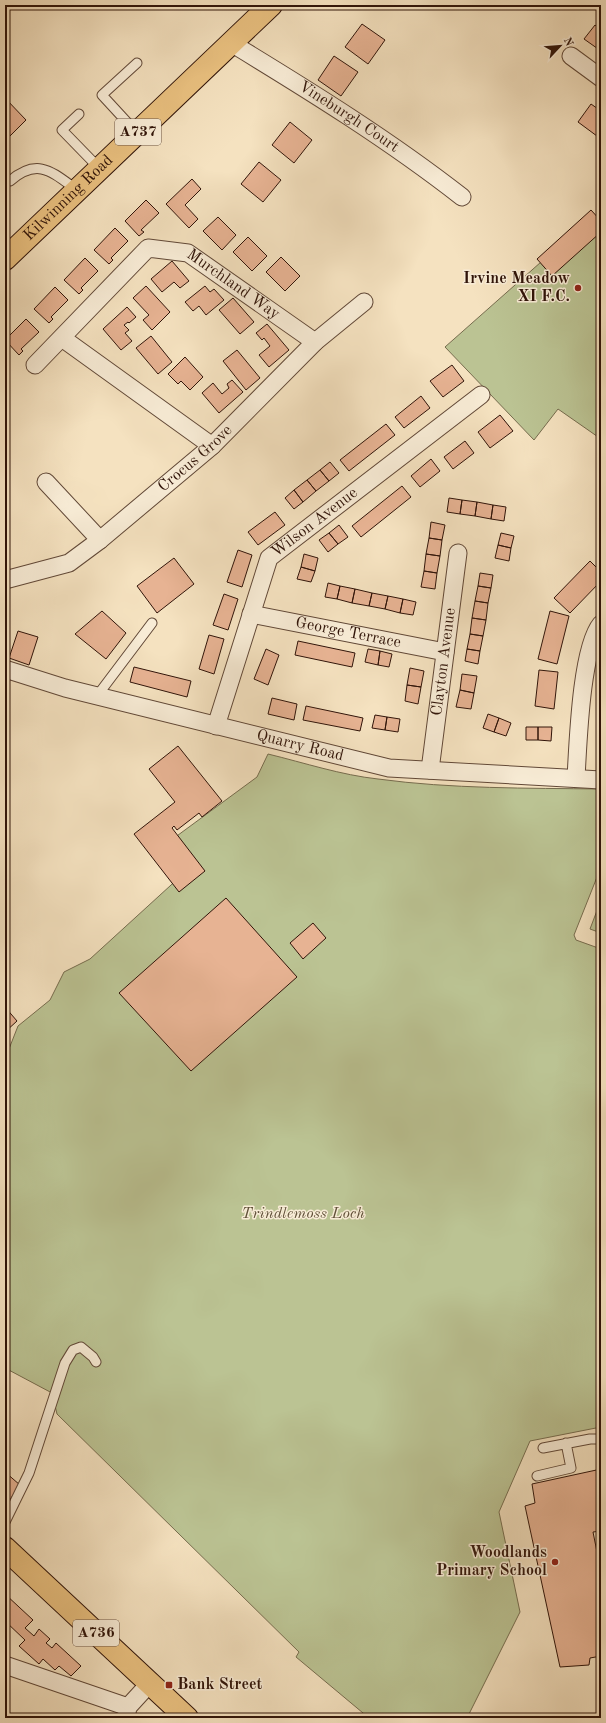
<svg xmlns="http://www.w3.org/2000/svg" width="606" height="1723" viewBox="0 0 606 1723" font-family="'Old Standard TT',serif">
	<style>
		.green { fill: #bbc393; stroke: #766c4e }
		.building { fill: #e7b393; stroke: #301409 }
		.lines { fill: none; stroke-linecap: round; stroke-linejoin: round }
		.lane-casing { stroke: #614837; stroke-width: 11 }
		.street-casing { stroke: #614837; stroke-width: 19 }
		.primary-casing { stroke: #301409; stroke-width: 24 }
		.lane { stroke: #f8ecd6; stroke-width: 9 }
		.street { stroke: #f8ecd6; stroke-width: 17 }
		.primary { stroke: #eac180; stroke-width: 22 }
		.poi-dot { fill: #8f2418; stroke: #f8ecd6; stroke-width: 1.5 }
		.labels { text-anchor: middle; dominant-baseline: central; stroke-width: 3; stroke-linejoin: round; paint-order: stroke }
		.shield { fill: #f8ecd6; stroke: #6c5546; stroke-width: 1 }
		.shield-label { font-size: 15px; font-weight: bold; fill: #301409 }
		.street-label { font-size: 16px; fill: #301409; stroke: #f8ecd6 }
		.poi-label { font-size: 16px; font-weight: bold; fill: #301409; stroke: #f8ecd6; text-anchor: end }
		.park-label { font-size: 16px; font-style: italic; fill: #615139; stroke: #f8ecd6 }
	</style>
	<rect width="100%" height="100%" fill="#f5e2c0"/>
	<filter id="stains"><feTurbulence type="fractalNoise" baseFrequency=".005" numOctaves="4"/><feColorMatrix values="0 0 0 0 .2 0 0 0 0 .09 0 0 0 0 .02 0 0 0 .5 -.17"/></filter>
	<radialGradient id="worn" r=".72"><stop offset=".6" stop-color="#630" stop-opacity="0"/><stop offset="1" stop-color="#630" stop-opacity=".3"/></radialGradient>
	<path class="green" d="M601 212V439L558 409 534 440 445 347 541 262Z
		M268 754C305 763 341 775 378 779 452 789 527 788 601 789V867L574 935 576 940 601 949V1427L530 1441 499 1512 520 1612 467 1718H369L296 1657 299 1652 57 1414 52 1393 5 1368V1059L18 1026 50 1000 64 972 90 959 182 875 170 841 257 777Z
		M601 900V933L590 929Z"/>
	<path class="building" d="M362 24 385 40 368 64 345 47Z
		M595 25 601 30V51L584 39Z
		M334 56 358 72 341 96 318 80Z
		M5 98 26 120 5 141Z
		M591 104 601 111V139L578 122Z
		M290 122 312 140 294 163 272 145Z
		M259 162 281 180 263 202 241 184Z
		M192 179 201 189 185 205 198 219 189 228 166 204Z
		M146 200 159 213 141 230 144 232 139 236 125 221Z
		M591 210 601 221V232L552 276 537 259Z
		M218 217 236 235 222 250 203 231Z
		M115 228 128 241 111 258 113 260 109 264 94 250Z
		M248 237 267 256 252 271 233 252Z
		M281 257 300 276 285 291 266 272Z
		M85 258 98 271 81 288 83 290 79 294 64 280Z
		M172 261 189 281 180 288 174 282 162 292 151 279Z
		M146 286 170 312 152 330 143 320 149 315 133 298Z
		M205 286 210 292 214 289 224 300 206 315 199 306 193 311 185 302Z
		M55 287 68 300 51 317 53 319 49 323 34 309Z
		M233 298 254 322 240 334 219 310Z
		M127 307 136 317 129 323 128 322 124 325 129 330 125 333 132 341 121 350 103 329Z
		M26 319 39 332 21 349 23 351 19 355 5 340Z
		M267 324 289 350 269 367 259 355 270 346 264 338 262 340 256 333Z
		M151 336 172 362 158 374 136 348Z
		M237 350 260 378 246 390 223 361Z
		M185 357 203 377 190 390 181 381 178 384 168 374Z
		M452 365 464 381 443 397 430 381Z
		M232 380 243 392 219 413 202 393 213 383 222 394 229 388 227 384Z
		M421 396 430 408 404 428 395 417Z
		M500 415 513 431 490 448 478 432Z
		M386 424 395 435 349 471 340 460Z
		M465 441 474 453 453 469 444 457Z
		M431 459 440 471 420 487 411 476Z
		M330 462 339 473 329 481 320 470Z
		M320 470 329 481 316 491 307 480Z
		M307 480 316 491 303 502 294 490Z
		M402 486 411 497 361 537 352 526Z
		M294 490 303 502 294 509 285 498Z
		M449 498 462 500 460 514 447 512Z
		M462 500 477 502 475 516 460 514Z
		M477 502 493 505 491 519 475 516Z
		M493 505 506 507 504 521 491 519Z
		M275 512 285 525 258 545 248 532Z
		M431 522 445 525 442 540 429 538Z
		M339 525 348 537 338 544 329 533Z
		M329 533 338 544 328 552 319 540Z
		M501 533 514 536 511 548 498 545Z
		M429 538 442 540 440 556 426 554Z
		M498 545 511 548 509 561 495 558Z
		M238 550 252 555 242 587 227 582Z
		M304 554 318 558 315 571 301 567Z
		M426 554 440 556 437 573 424 571Z
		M174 558 194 584 157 613 137 586Z
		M590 561 601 572V581L570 613 554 598Z
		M301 567 315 571 311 582 297 579Z
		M424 571 437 573 435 589 421 587Z
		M480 573 493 575 491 588 478 586Z
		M328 583 340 586 337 599 325 597Z
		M340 586 355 589 352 603 337 599Z
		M478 586 491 588 488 603 475 601Z
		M355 589 372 593 369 606 352 603Z
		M372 593 388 596 385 609 369 606Z
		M224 594 238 599 228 630 213 625Z
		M388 596 403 599 400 613 385 609Z
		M403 599 416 602 413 615 400 613Z
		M475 601 488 603 486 620 472 618Z
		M102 611 126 633 106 659 75 634Z
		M550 611 569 616 557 664 538 659Z
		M472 618 486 620 483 636 470 634Z
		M18 631 38 637 29 665 9 658Z
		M470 634 483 636 480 651 467 649Z
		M209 635 224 639 214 674 199 669Z
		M298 641 355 653 352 667 295 655Z
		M266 649 279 655 268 685 254 679Z
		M368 649 380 651 378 665 365 662Z
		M467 649 480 651 478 664 465 661Z
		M380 651 392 654 389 667 378 665Z
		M134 667 191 681 187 697 130 682Z
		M410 668 424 671 421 687 407 685Z
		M539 670 558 672 554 709 535 706Z
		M462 674 477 676 474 693 460 690Z
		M407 685 421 687 418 704 405 701Z
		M460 690 474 693 471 709 456 707Z
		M272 698 297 704 294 720 268 714Z
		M306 706 363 718 360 731 303 720Z
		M488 714 499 718 494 732 483 728Z
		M375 715 387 717 385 730 372 728Z
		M387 717 400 719 398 732 385 730Z
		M499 718 511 723 506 736 494 732Z
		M526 727H538V740H526Z
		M538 727H552L551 741 538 740Z
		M178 746 222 801 202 817 199 813 177 830 174 826 172 828 205 871 179 892 134 834 175 802 149 769Z
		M226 898 297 977 191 1071 119 993Z
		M313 923 326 938 303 959 290 943Z
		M5 1007 17 1021 5 1032Z
		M601 1469V1531L593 1532 601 1572V1656L590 1658 589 1665 560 1667 525 1506 535 1503 532 1484Z
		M5 1472 20 1485 7 1504 5 1503Z
		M5 1594 33 1620 25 1628 34 1636 39 1629 50 1639 46 1643 52 1648 56 1643 81 1666 71 1676 59 1666 55 1670 43 1659 39 1664 19 1646 25 1640 5 1621Z"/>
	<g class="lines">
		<g class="lane-casing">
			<path id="lane" d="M137 63 102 95 137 133
				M79 114 62 130 100 169
				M10 181C38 157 52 172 77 190
				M97 696 152 623
				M543 1448 590 1439H601
				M537 1476 571 1468 566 1443
				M5 1522 29 1473 65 1363 73 1350 81 1347 93 1357 96 1362"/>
		</g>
		<g class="street-casing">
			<g id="street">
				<path id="s1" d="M231 43C310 91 389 140 462 197"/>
				<path d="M571 56 601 78"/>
				<path d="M62 338 212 446"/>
				<path id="s2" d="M35 365 148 248 188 253 315 342"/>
				<path d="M46 482 100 540"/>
				<path id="s3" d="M5 580 69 563 100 540 212 446 315 342 364 302"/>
				<path id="s4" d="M251 614 445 652"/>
				<path id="s5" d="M5 669 65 688 389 768 601 780"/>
				<path id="s6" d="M216 726 269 558 481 395"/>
				<path id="s7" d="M430 770 458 553"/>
				<path d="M576 778C578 744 581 648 601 624"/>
				<path d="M5 1665 128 1707"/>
				<path d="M126 1718 128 1707 150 1683"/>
			</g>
		</g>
		<g class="primary-casing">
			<g id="primary">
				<path id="s8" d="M5 259 271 5"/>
				<path d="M5 1548 187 1718"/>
			</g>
		</g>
		<use href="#lane" class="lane"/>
		<use href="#street" class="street"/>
		<use href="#primary" class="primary"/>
	</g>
	<g class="poi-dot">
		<circle cx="578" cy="288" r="4"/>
		<circle cx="555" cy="1562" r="4"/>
		<rect x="165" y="1681" width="8" height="8" rx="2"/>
	</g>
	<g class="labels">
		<g class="shield">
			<rect x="115" y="119" width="46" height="26" rx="3"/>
			<rect x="73" y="1620" width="46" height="26" rx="3"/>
		</g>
		<g class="shield-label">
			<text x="138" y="132">A737</text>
			<text x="96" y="1633">A736</text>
		</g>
		<g class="street-label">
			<text stroke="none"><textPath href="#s1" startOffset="139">Vineburgh Court</textPath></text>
			<text stroke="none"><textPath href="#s8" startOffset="88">Kilwinning Road</textPath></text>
			<text stroke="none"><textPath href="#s2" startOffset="258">Murchland Way</textPath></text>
			<text stroke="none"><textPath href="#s3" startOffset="230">Crocus Grove</textPath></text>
			<text stroke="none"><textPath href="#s6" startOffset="234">Wilson Avenue</textPath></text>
			<text stroke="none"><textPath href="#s4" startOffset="99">George Terrace</textPath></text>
			<text stroke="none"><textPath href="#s7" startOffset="109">Clayton Avenue</textPath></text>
			<text stroke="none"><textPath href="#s5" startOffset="305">Quarry Road</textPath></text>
		</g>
		<g class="poi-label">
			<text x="570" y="279">Irvine Meadow<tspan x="570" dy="18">XI F.C.</tspan></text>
			<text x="547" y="1553">Woodlands<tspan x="547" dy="18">Primary School</tspan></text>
			<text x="177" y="1685" text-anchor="start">Bank Street</text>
		</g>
		<g class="park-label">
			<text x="303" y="1214">Trindlemoss Loch</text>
		</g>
	</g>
	<rect width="606" height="1723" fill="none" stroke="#f5e2c0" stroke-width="20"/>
	<rect x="6" y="6" width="594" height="1711" fill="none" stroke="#301409" stroke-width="2"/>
	<rect x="10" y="10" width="586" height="1703" fill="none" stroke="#301409"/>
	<g transform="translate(560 46) rotate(64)" stroke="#f8ecd6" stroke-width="3" paint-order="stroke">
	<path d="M0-3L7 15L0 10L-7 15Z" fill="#301409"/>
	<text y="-6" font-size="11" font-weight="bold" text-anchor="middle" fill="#301409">N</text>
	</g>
	<rect width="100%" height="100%" filter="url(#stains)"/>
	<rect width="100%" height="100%" fill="url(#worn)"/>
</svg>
